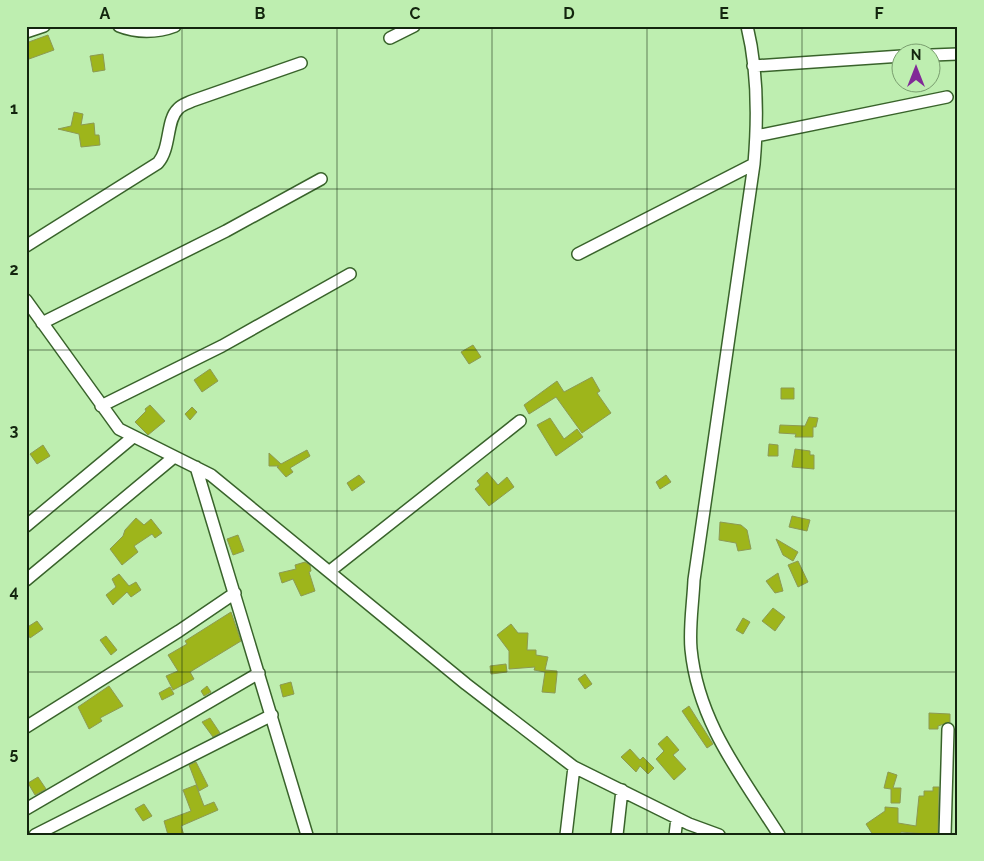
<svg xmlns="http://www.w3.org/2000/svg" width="984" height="861" viewBox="0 0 984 861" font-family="Raleway,sans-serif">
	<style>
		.building { fill: #9eb51b; stroke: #8c9a53 }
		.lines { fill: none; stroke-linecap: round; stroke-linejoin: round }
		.street-casing { stroke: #39632b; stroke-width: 14 }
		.street { stroke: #fff; stroke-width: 11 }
		.grid { fill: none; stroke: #13250e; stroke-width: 1; stroke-opacity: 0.55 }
		.neatline { fill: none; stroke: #13250e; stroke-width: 2 }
		.grid-label { font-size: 16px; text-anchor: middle; font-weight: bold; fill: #13250e }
	</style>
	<rect width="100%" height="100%" fill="#beeeb0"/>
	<path class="building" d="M48 35 54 50 29 59 26 43Z
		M103 54 105 70 93 72 90 56Z
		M74 112 83 114 81 125 94 123 95 135H99L100 145 81 147 79 134 58 129 71 126Z
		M473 345 481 357 469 364 461 352Z
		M210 369 218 381 202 392 194 380Z
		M592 377 600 391 597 393 611 413 582 433 556 397 529 414 524 405 557 381 564 392Z
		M781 388H794V399H781Z
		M150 405 165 421 148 435 135 422 146 411 145 409Z
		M192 407 197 412 190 420 185 414Z
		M809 417 818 418 816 427H813V437H795L796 434 779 433 780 425 805 426Z
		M550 418 564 439 577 429 583 437 556 456 537 425Z
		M769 444 778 445V456H768Z
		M43 445 50 456 37 464 30 454Z
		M795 449 810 451V455H814V469L792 467Z
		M307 450 310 456 290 468 293 472 286 477 277 467 279 466H269V453L281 464Z
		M487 472 498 485 507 477 514 487 489 506 475 489 480 485 477 481Z
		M359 475 365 482 352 491 347 483Z
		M666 475 671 482 660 489 656 482Z
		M792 516 810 520 807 531 789 527Z
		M136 518 144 525 151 519 162 533 155 538 152 534 134 546 138 552 122 565 110 549 123 536 125 530Z
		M720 522 741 525 747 530 751 549 738 551 736 543 719 540Z
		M238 535 244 551 233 555 227 539Z
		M776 539 798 552 793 561 783 555Z
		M798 561 808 582 798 587 788 565Z
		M305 562 310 565 311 571 309 572 315 591 301 596 293 579 282 583 279 573 296 569 295 565Z
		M778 573 783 591 775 593 766 581Z
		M119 574 129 586 136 582 141 590 131 597 127 592 113 605 106 595 116 587 112 579Z
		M773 608 785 617 775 631 762 621Z
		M231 612 241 641 190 672 194 679 173 690 166 676 178 671 168 655 187 644 185 641Z
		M743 618 750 622 743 634 736 630Z
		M37 621 43 629 30 638 26 628Z
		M511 624 518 633H528L527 650H536V655L548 657 545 670 557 671V674L555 693 542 692 545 672 534 670 535 667 509 669V651L497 635Z
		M106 636 117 650 111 655 100 640Z
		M506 664 507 672 491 674 490 666Z
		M585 674 592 684 585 689 578 679Z
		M291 682 294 694 283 697 280 685Z
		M109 686 123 706 100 718 102 721 89 729 78 707Z
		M207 686 211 692 204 696 201 691Z
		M170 687 174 694 162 700 159 693Z
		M689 706 713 744 707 748 682 711Z
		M929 713 950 714V722L938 726V729H929Z
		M210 718 220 733 213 737 202 722Z
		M667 736 679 750 673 755 686 769 674 780 656 759 664 751 658 744Z
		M630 749 640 760 643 757 654 768 648 774 640 766 636 772 621 757Z
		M196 762 208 786 199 791 189 765Z
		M888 772 897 775 893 788H901L900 803H891V789L884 788Z
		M38 777 46 789 35 795 28 783Z
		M196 785 204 806 214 802 218 810 181 826 184 835H168L164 821 191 811 183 790Z
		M933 787H939L938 835 901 832 900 835H873L866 824 885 811V807L898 808V823L916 826 919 796H924V791H933Z
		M144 804 152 816 143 821 135 809Z"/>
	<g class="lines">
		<g class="street-casing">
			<path id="street" d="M119 26C136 33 157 33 175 26
				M747 26C758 71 758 118 754 164L694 580C693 603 689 627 691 649 698 722 741 775 779 835
				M26 32 44 26
				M390 38 414 26
				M932 55 958 54
				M753 66 902 56
				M756 136 947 97
				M26 246 158 163C171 148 166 120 178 109 181 105 188 103 192 101L301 63
				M578 254 754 164
				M26 300 119 429 211 475 466 684 574 767 689 824 719 835
				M42 323 226 231 321 179
				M101 406 222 346 350 274
				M196 467 307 835
				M26 526 133 437
				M330 571 520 421
				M26 580 174 457
				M26 727 179 631 235 593
				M26 809 259 673
				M35 835 272 715
				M566 835 574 767
				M617 835 622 790
				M675 835 677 818
				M945 835 948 729"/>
		</g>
		<use href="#street" class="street"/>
	</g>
	<path class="grid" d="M182 26V835M337 26V835M492 26V835M647 26V835M802 26V835M26 189H958M26 350H958M26 511H958M26 672H958"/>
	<rect width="984" height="861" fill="none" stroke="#beeeb0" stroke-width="55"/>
	<g transform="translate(916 68)"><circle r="24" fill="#beeeb0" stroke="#7a9e6f"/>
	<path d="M0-4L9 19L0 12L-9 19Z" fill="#812a97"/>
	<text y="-8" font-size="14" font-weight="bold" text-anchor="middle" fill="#13250e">N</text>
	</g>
	<rect x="28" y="28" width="928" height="806" class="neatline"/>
	<g class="grid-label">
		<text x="105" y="19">A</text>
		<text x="260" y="19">B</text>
		<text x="415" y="19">C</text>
		<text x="569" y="19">D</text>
		<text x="724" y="19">E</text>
		<text x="879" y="19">F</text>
		<text x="14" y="114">1</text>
		<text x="14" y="275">2</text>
		<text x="14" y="436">3</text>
		<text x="14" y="597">4</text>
		<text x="14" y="759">5</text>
	</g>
</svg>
